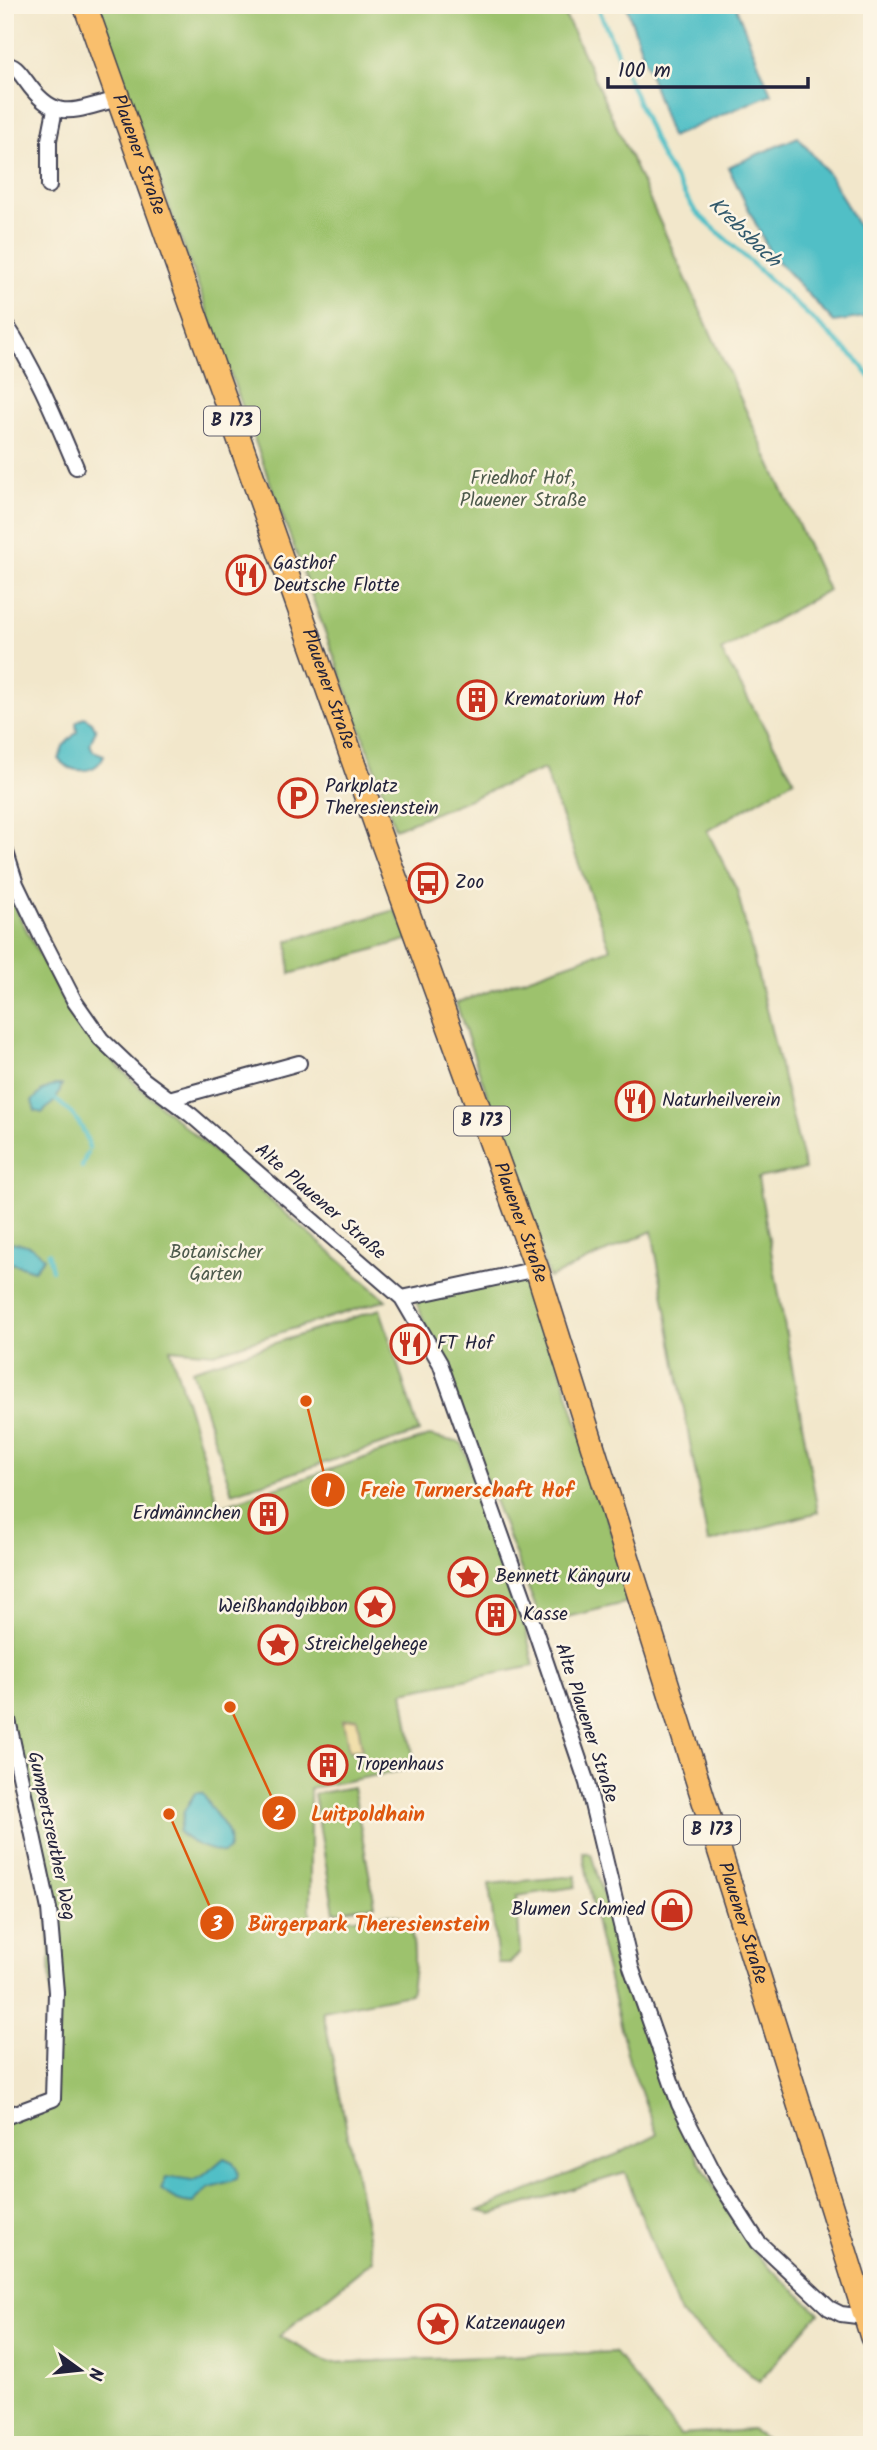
<svg xmlns="http://www.w3.org/2000/svg" width="877" height="2450" viewBox="0 0 877 2450" font-family="Kalam,sans-serif">
	<style>
		.green { fill: #9dc26d; stroke: #607254; stroke-width: 2 }
		.sand { fill: #eeda9e; stroke: #887e6c; stroke-width: 2 }
		.water { fill: #51bfc6; stroke: #3a7080; stroke-width: 2 }
		.lines { fill: none; stroke-linecap: round; stroke-linejoin: round }
		.stream { stroke: #51bfc6; stroke-width: 4.5 }
		.minor-casing { stroke: #414051; stroke-width: 18 }
		.primary-casing { stroke: #414051; stroke-width: 26 }
		.minor { stroke: #fff; stroke-width: 14 }
		.primary { stroke: #f9bf6d; stroke-width: 23 }
		.labels { text-anchor: middle; dominant-baseline: central; stroke-width: 5; stroke-linejoin: round; paint-order: stroke }
		.shield { fill: #fcf5e5; stroke: #63616e; stroke-width: 2 }
		.shield-label { font-size: 18px; font-weight: bold; fill: #22223b }
		.street-label { font-size: 19px; fill: #22223b; stroke: #fcf5e5 }
		.park-label { font-size: 19px; fill: #4d5a4c; stroke: #fcf5e5 }
		.poi-label { font-size: 19px; fill: #22223b; stroke: #fcf5e5; text-anchor: start }
		.water-label { font-size: 21px; font-style: italic; fill: #32596c; stroke: #fcf5e5 }
		.leader { fill: none; stroke: #de560e; stroke-width: 2.5 }
		.callout-dot { fill: #de560e; stroke: #fcf5e5; stroke-width: 2.5 }
		.mark-label { font-size: 21px; text-anchor: middle; font-weight: bold; fill: #fff }
		.callout-label { font-size: 21px; text-anchor: middle; font-weight: bold; fill: #de560e; stroke: #fcf5e5; stroke-width: 5; stroke-linejoin: round; paint-order: stroke }
	</style>
	<rect width="100%" height="100%" fill="#fcf5e5"/>
	<filter id="ink" filterUnits="userSpaceOnUse"><feTurbulence type="fractalNoise" baseFrequency=".0143" numOctaves="2"/><feDisplacementMap in="SourceGraphic" scale="14" xChannelSelector="R" yChannelSelector="G"/><feConvolveMatrix kernelMatrix="1 2 1 2 8 2 1 2 1" color-interpolation-filters="sRGB"/></filter>
	<filter id="wash" filterUnits="userSpaceOnUse"><feTurbulence type="fractalNoise" baseFrequency=".00686" numOctaves="4" result="noise"/><feDisplacementMap in="SourceGraphic" scale="28" xChannelSelector="R" yChannelSelector="G"/><feGaussianBlur stdDeviation="1.57" result="paint"/><feColorMatrix in="noise" values="0 0 0 0 0 0 0 0 0 0 0 0 0 0 0 0 0 1.4 0 .05"/><feComposite in="paint" operator="in"/></filter>
	<g filter="url(#wash)">
		<rect width="100%" height="100%" fill="#f2e7cb"/>
		<path class="green" d="M95 5H559L570 25 828 590 721 651 794 780 707 831 737 890 805 1169 758 1178 818 1512 708 1543 652 1231 549 1278 456 1003 610 949 544 769 395 829 379 779Z
			M5 873 15 908 74 1021 139 1087 386 1300 214 1353 170 1349 219 1507 429 1436 462 1443 522 1613 534 1666 403 1692 415 1768 310 1788V1923L389 1914C393 1915 397 1915 400 1917 420 1928 414 1976 410 1994L323 2011 373 2260 279 2336 329 2363 614 2352 680 2435 751 2430 778 2445H5V2117L53 2099 49 1909 5 1706Z
			M395 910 410 939 290 974 288 941Z
			M531 1275 633 1601 542 1623 416 1301Z
			M380 1309 419 1432 232 1493 192 1370Z
			M353 1787 375 1905 334 1912 314 1794Z
			M583 1852 591 1854 647 2036 699 2161 753 2252 819 2313 759 2382 680 2314 625 2173 492 2214 478 2211 620 2153 657 2134 629 2061 598 1934Z
			M576 1876 575 1887 517 1896 520 1953 510 1963H498L489 1884Z"/>
		<path class="sand" d="M357 1718 362 1749 349 1751 343 1720Z"/>
		<path class="water" d="M626 5H735L771 94 671 137Z
			M798 137 831 177 872 252V316L834 322 770 253 728 167Z
			M84 717 92 722 96 730 90 744 93 751 104 755C96 775 72 774 59 760L63 746 77 732 76 723Z
			M55 1085H62L56 1100 42 1113 35 1111 32 1101 43 1090Z
			M5 1242C22 1243 33 1244 44 1258L34 1270 11 1263 5 1258Z
			M195 1793H202C206 1798 208 1803 211 1808 221 1822 234 1832 228 1850L223 1853C208 1849 189 1844 179 1832L184 1811Z
			M224 2158 233 2162 238 2172 237 2179 208 2188 193 2203C179 2202 171 2198 161 2189L166 2177 192 2181 203 2176Z"/>
		<g class="lines">
			<path class="stream" d="M597 5 661 156 695 211 856 359 872 379
				M872 424 867 441 872 444
				M56 1100C72 1112 86 1127 89 1148
				M82 1167 87 1153
				M48 1253 52 1270"/>
		</g>
	</g>
	<g filter="url(#ink)">
		<g class="lines">
			<g class="minor-casing">
				<path id="minor" d="M5 64C16 66 19 72 26 81 56 124 73 110 118 99
					M49 186V140L55 109
					M5 323C35 368 55 417 76 467
					M5 849 16 884 41 936 75 1002 101 1039 144 1080 191 1115 402 1298 440 1363 533 1624 587 1783 631 1967 679 2104 716 2177 758 2242 829 2308 841 2314 865 2317
					M169 1099 299 1063
					M402 1298 537 1269
					M5 1706 49 1909 56 1992 53 2099 5 2117"/>
			</g>
			<g class="primary-casing">
				<g id="primary">
					<path id="s1" d="M85 5 380 836 537 1269 872 2337"/>
				</g>
			</g>
			<use href="#minor" class="minor"/>
			<use href="#primary" class="primary"/>
		</g>
	</g>
	<defs>
		<g id="restaurant-ring" transform="scale(2.0125)"><circle r="9.5" fill="#fcf5e5" stroke="#c8321e" stroke-width="1.5"/><path d="M-5-6h1v4h1v-4h1v4h1v-4h1v5L-1.5 .5V6h-2V.5L-5-1ZM5-6V6H3V1.5H1.5Q1.5-4 5-6Z" fill="#c8321e"/></g>
		<g id="building-ring" transform="scale(2.0125)"><circle r="9.5" fill="#fcf5e5" stroke="#c8321e" stroke-width="1.5"/><path d="M-4-6H4V6H1V3H-1V6H-4ZM-2.5-4.3h1.7v1.8h-1.7ZM.8-4.3h1.7v1.8H.8ZM-2.5-1h1.7V.8h-1.7ZM.8-1h1.7V.8H.8Z" fill="#c8321e"/></g>
		<g id="parking-ring" transform="scale(2.0125)"><circle r="9.5" fill="#fcf5e5" stroke="#c8321e" stroke-width="1.5"/><path d="M-3.5-5.5H1a3.5 3.5 0 0 1 0 7H-1V5.5H-3.5ZM-1-3.4V-.6H.8a1.4 1.4 0 0 0 0-2.8Z" fill="#c8321e"/></g>
		<g id="bus-ring" transform="scale(2.0125)"><circle r="9.5" fill="#fcf5e5" stroke="#c8321e" stroke-width="1.5"/><path d="M-5-6H5V4H4V6H2V4H-2V6H-4V4H-5ZM-3.5-4V0h7V-4ZM-3.5 1.2v1.5H-2V1.2ZM2 1.2v1.5H3.5V1.2Z" fill="#c8321e"/></g>
		<g id="sight-ring" transform="scale(2.0125)"><circle r="9.5" fill="#fcf5e5" stroke="#c8321e" stroke-width="1.5"/><path d="M0-6L1.8-2.2L6-1.7L2.9 1.2L3.7 5.4L0 3.3L-3.7 5.4L-2.9 1.2L-6-1.7L-1.8-2.2Z" fill="#c8321e"/></g>
		<g id="shop-ring" transform="scale(2.0125)"><circle r="9.5" fill="#fcf5e5" stroke="#c8321e" stroke-width="1.5"/><path d="M-5-2.5h2.3a2.7 3.5 0 0 1 5.4 0H5L5.5 6h-11ZM-1.5-2.5h3a1.5 2.3 0 0 0-3 0Z" fill="#c8321e"/></g>
	</defs>
	<g fill-rule="evenodd">
		<use href="#restaurant-ring" x="246" y="575"/>
		<use href="#building-ring" x="477" y="700"/>
		<use href="#parking-ring" x="298" y="798"/>
		<use href="#bus-ring" x="428" y="883"/>
		<use href="#restaurant-ring" x="635" y="1101"/>
		<use href="#restaurant-ring" x="410" y="1344"/>
		<use href="#building-ring" x="268" y="1514"/>
		<use href="#sight-ring" x="468" y="1577"/>
		<use href="#sight-ring" x="375" y="1607"/>
		<use href="#building-ring" x="496" y="1615"/>
		<use href="#sight-ring" x="278" y="1645"/>
		<use href="#building-ring" x="328" y="1765"/>
		<use href="#shop-ring" x="672" y="1910"/>
		<use href="#sight-ring" x="438" y="2324"/>
	</g>
	<g class="labels">
		<g class="shield">
			<rect x="204" y="406.5" width="56" height="29" rx="5"/>
			<rect x="454" y="1106.5" width="56" height="29" rx="5"/>
			<rect x="684" y="1815.5" width="56" height="29" rx="5"/>
		</g>
		<g class="shield-label">
			<text x="232" y="421">B 173</text>
			<text x="482" y="1121">B 173</text>
			<text x="712" y="1830">B 173</text>
		</g>
		<g class="street-label">
			<text stroke="none"><textPath href="#s1" startOffset="159">Plauener Straße</textPath></text>
			<text stroke="none"><textPath href="#s1" startOffset="726">Plauener Straße</textPath></text>
			<text transform="translate(320 1202) rotate(41)">Alte Plauener Straße</text>
			<text stroke="none"><textPath href="#s1" startOffset="1293">Plauener Straße</textPath></text>
			<text transform="translate(586 1723) rotate(72)">Alte Plauener Straße</text>
			<text transform="translate(51 1836) rotate(78)">Gumpertsreuther Weg</text>
			<text stroke="none"><textPath href="#s1" startOffset="2028">Plauener Straße</textPath></text>
		</g>
		<g class="park-label">
			<text x="523" y="479">Friedhof Hof,<tspan x="523" dy="22">Plauener Straße</tspan></text>
			<text x="216" y="1253">Botanischer<tspan x="216" dy="22">Garten</tspan></text>
		</g>
		<g class="poi-label">
			<text x="273" y="564">Gasthof<tspan x="273" dy="22">Deutsche Flotte</tspan></text>
			<text x="504" y="700">Krematorium Hof</text>
			<text x="325" y="787">Parkplatz<tspan x="325" dy="22">Theresienstein</tspan></text>
			<text x="455" y="883">Zoo</text>
			<text x="662" y="1101">Naturheilverein</text>
			<text x="437" y="1344">FT Hof</text>
			<text x="241" y="1514" text-anchor="end">Erdmännchen</text>
			<text x="495" y="1577">Bennett Känguru</text>
			<text x="348" y="1607" text-anchor="end">Weißhandgibbon</text>
			<text x="523" y="1615">Kasse</text>
			<text x="305" y="1645">Streichelgehege</text>
			<text x="355" y="1765">Tropenhaus</text>
			<text x="645" y="1910" text-anchor="end">Blumen Schmied</text>
			<text x="465" y="2324">Katzenaugen</text>
		</g>
		<g class="water-label">
			<text transform="translate(744 233) rotate(44)">Krebsbach</text>
		</g>
	</g>
	<path class="leader" d="M306 1401L328 1490M230 1707L279 1813M169 1814L217 1923"/>
	<g class="callout-dot">
		<circle cx="306" cy="1401" r="7"/>
		<circle cx="230" cy="1707" r="7"/>
		<circle cx="169" cy="1814" r="7"/>
		<circle cx="328" cy="1490" r="18"/>
		<circle cx="279" cy="1813" r="18"/>
		<circle cx="217" cy="1923" r="18"/>
	</g>
	<g class="mark-label">
		<text x="328" y="1497">1</text>
		<text x="279" y="1821">2</text>
		<text x="217" y="1931">3</text>
	</g>
	<g class="callout-label">
		<text x="467" y="1497">Freie Turnerschaft Hof</text>
		<text x="368" y="1821">Luitpoldhain</text>
		<text x="369" y="1931">Bürgerpark Theresienstein</text>
	</g>
	<rect width="877" height="2450" fill="none" stroke="#fcf5e5" stroke-width="28"/>
	<g transform="translate(80 2370) rotate(105)" stroke="#fcf5e5" stroke-width="5" paint-order="stroke">
	<path d="M0-5L12 26L0 18L-12 26Z" fill="#22223b"/>
	<text y="-10" font-size="19" font-weight="bold" text-anchor="middle" fill="#22223b">N</text>
	</g>
	<path d="M608 77v10h200v-10" fill="none" stroke="#22223b" stroke-width="3.5"/>
	<text x="618" y="77" font-size="21" fill="#22223b" stroke="#fcf5e5" stroke-width="5" paint-order="stroke">100 m</text>
</svg>
